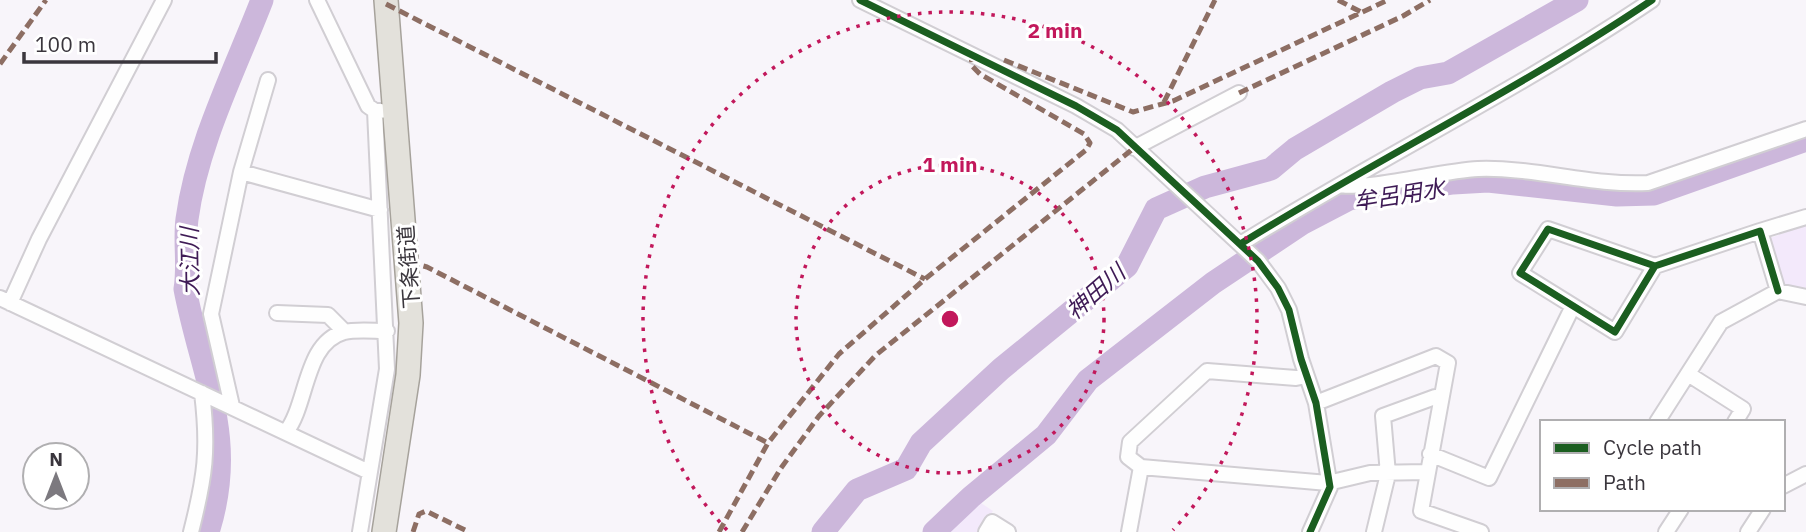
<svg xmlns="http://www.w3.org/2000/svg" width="1806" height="532" viewBox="0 0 1806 532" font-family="'IBM Plex Sans','Noto Sans JP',sans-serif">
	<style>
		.green { fill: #f3e9fb }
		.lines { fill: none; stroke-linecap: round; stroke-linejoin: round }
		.river { stroke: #ccb7db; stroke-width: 23 }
		.street-casing { stroke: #d1ced3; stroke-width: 18 }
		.primary-casing { stroke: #a6a29b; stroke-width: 26 }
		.street { stroke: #fefefe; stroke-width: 14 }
		.primary { stroke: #e3e1db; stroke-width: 23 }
		.quiet { stroke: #8d6e63; stroke-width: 5; stroke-dasharray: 10 5; stroke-linecap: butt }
		.cycleway-casing { stroke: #fff; stroke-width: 11 }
		.cycleway { stroke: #1b5e20; stroke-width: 7 }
		.ring { fill: none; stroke: #c2185b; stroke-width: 3.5; stroke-dasharray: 3.5 7 }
		.labels { text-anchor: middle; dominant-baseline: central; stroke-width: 6; stroke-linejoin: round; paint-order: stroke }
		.street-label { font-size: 21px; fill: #3a363d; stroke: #fff }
		.water-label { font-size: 23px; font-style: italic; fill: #3f1b56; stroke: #fff }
		.centre { fill: #c2185b; stroke: #fff; stroke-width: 3.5 }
		.ring-label { font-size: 21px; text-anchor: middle; font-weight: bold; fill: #c2185b; stroke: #fff; stroke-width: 6; stroke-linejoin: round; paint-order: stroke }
	</style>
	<rect width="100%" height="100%" fill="#f8f5fa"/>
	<path class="green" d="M1806 225V290L1783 285 1770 238Z
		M978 501 993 511 979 532H945Z"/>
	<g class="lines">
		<path class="river" d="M208 532C238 438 202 378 185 289 189 265 184 242 187 219 197 144 235 70 262 0
			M823 532 857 490 906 469 921 443 1001 369 1127 266 1156 209 1205 187 1271 169 1295 149 1392 92 1420 78 1448 73 1577 0
			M934 532 971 497 1046 435 1088 380 1213 283 1303 223 1349 199 1453 183 1488 181 1617 195 1654 194 1806 140"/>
		<g class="street-casing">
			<path id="street" d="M317 0 368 106 375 111H381
				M860 0 1076 106 1117 130 1258 261 1278 288 1289 310 1301 359 1316 403 1330 487 1310 532
				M1134 148 1239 93
				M241 172 268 80
				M1340 185C1374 190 1439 171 1478 169 1535 167 1591 186 1648 183L1806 129
				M1760 231 1806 217
				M1242 243C1377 159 1520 89 1652 0
				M1655 266 1548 229 1520 273 1615 332 1655 266 1760 231 1778 291
				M0 298 369 472
				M10 303 39 239 164 0
				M277 313 328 315 345 332
				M1688 374 1743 409 1735 422
				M1316 403 1436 356 1448 363 1421 511 1481 532
				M232 406 211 314 241 172 380 210
				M1657 422 1721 322 1778 291 1806 297
				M286 432C308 404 304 343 344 332 356 329 374 331 387 331
				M1430 454 1489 478 1573 306
				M1141 467 1328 483 1370 473 1426 472
				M1783 486 1806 474
				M191 532C205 477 209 450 202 393
				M360 532 387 369 375 111
				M986 532 992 522 1008 532
				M1129 532 1141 467 1128 457 1130 442 1207 371 1296 378 1306 376
				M1374 532 1388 474 1383 416 1435 397 1441 399
				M1666 532 1681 509
				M1748 532 1763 509"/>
		</g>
		<g class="primary-casing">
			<path id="primary" d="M384 532 408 375 411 323 386 0"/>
		</g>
		<use href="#street" class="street"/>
		<use href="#primary" class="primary"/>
		<path class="quiet" d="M1338 0 1361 12
			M386 4 925 279
			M1004 60 1133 112 1173 101 1388 0
			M0 64 46 0
			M1239 93 1403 16 1430 0
			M1164 102 1215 0
			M409 262 427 267 768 443
			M413 532 419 514 426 511 469 532
			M719 532 768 443 839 354 925 279 1086 150 1090 143 1084 134 980 74 972 66 971 54
			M742 532 781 468 819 416 876 355 1134 148"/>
		<g class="cycleway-casing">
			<path id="cycleway" d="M860 0 1076 106 1117 130 1258 261 1278 288 1289 310 1301 359 1316 403 1330 487 1310 532
				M1242 243C1377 159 1520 89 1652 0
				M1655 266 1548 229 1520 273 1615 332 1655 266 1760 231 1778 291"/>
		</g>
		<use href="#cycleway" class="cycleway"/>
	</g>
	<g class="ring">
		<circle cx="950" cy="319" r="154"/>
		<path d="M727 530A307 307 0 1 1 1173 530"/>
	</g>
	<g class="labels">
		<g class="street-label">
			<text transform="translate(408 267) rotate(-94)">下条街道</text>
		</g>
		<g class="water-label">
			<text transform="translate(1399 194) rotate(-9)">牟呂用水</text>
			<text transform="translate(189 262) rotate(-91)">大江川</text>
			<text transform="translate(1095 291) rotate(-41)">神田川</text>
		</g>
	</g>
	<circle cx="950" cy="319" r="10" class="centre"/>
	<g class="ring-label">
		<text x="1055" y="38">2 min</text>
		<text x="950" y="172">1 min</text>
	</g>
	<rect x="1540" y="420" width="245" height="91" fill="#ffffff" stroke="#b0afb1" stroke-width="2"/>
	<rect x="1554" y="443" width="35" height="10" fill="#1b5e20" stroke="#b0afb1" stroke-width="2"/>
	<text x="1603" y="455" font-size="21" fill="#3a363d">Cycle path</text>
	<rect x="1554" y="478" width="35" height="10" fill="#8d6e63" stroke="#b0afb1" stroke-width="2"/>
	<text x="1603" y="490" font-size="21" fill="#3a363d">Path</text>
	<g transform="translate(56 476)"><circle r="33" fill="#ffffff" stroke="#b0afb1" stroke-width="2"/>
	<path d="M0-5L12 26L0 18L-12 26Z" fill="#7c797f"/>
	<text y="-10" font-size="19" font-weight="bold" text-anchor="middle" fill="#3a363d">N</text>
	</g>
	<path d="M24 52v10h192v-10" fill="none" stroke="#3a363d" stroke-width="3.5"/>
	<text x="35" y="52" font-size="21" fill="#3a363d" stroke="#ffffff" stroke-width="5" paint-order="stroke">100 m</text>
</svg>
